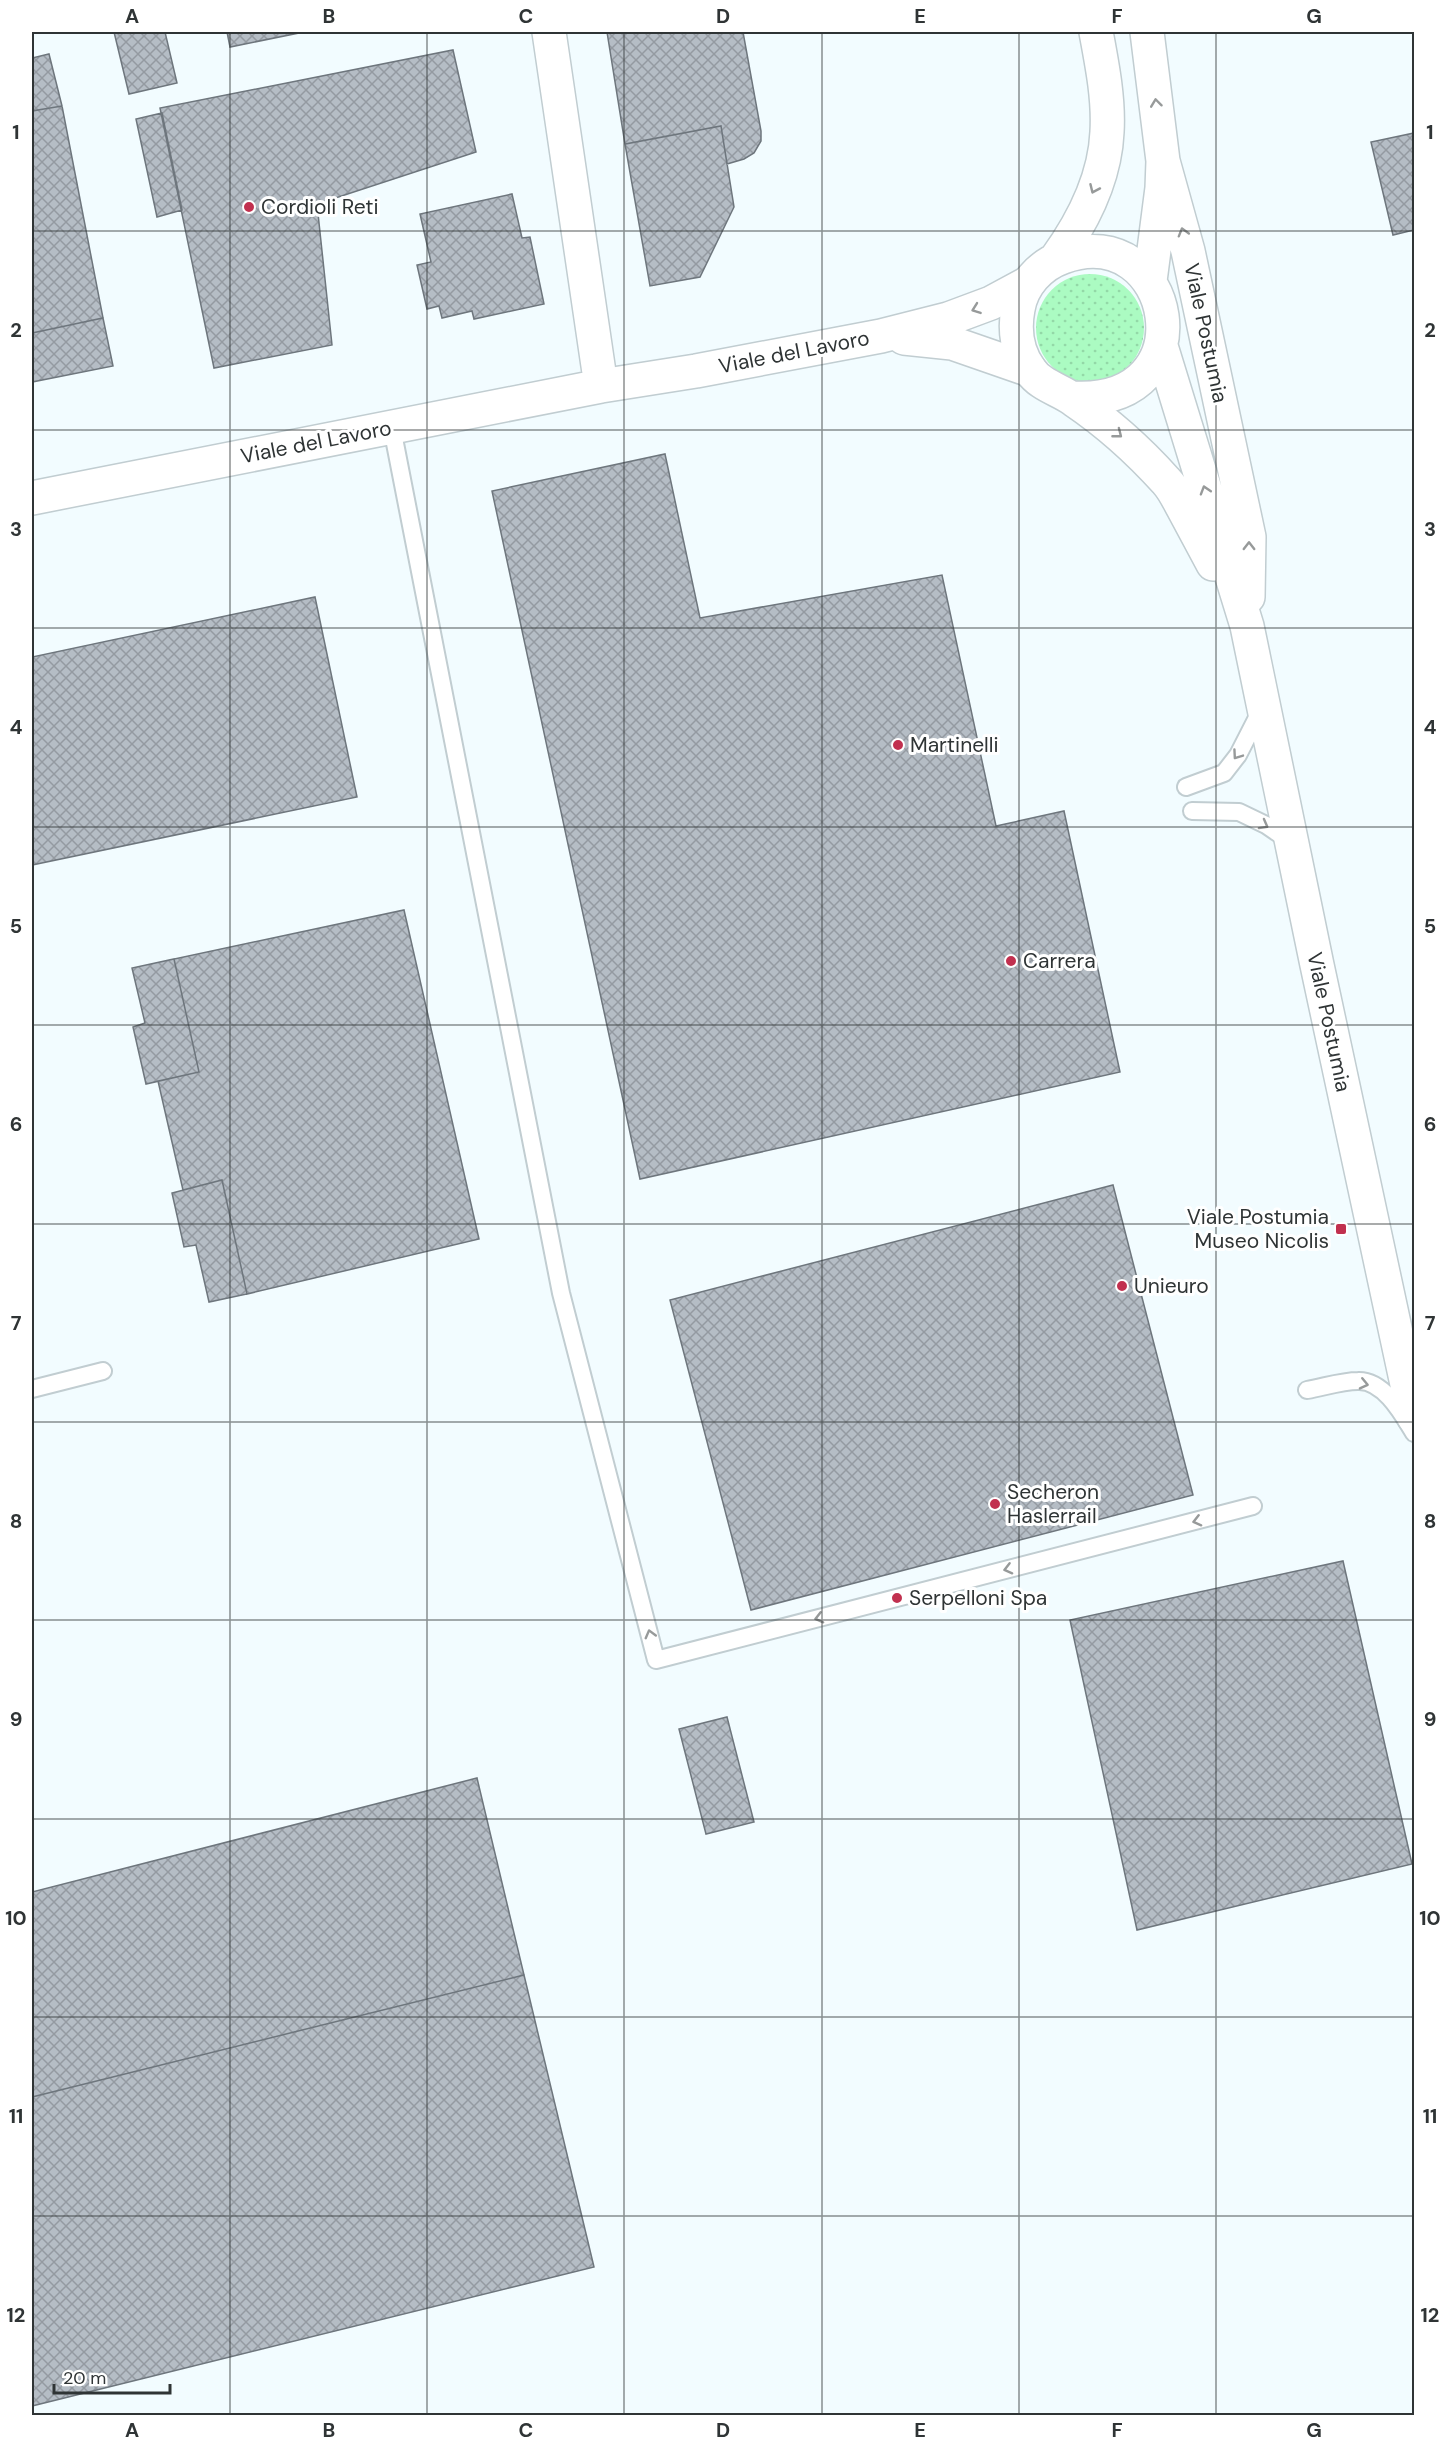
<svg xmlns="http://www.w3.org/2000/svg" width="1446" height="2447" viewBox="0 0 1446 2447" font-family="'DM Sans',sans-serif">
	<style>
		.grass { fill: url(#grass-dots) }
		.building { fill: url(#building-cross-hatch); stroke: #6e767d; stroke-width: 1.5 }
		.lines { fill: none; stroke-linecap: round; stroke-linejoin: round }
		.service-casing { stroke: #c1cdd1; stroke-width: 20 }
		.minor-casing { stroke: #c1cdd1; stroke-width: 36 }
		.secondary-casing { stroke: #c1cdd1; stroke-width: 36 }
		.service { stroke: #fff; stroke-width: 16 }
		.minor { stroke: #fff; stroke-width: 33 }
		.secondary { stroke: #fff; stroke-width: 33 }
		.oneway { stroke: #979a9a }
		.grid { fill: none; stroke: #2f3435; stroke-width: 1.5; stroke-opacity: 0.55 }
		.poi-dot { fill: #c1304f; stroke: #fff; stroke-width: 2 }
		.labels { text-anchor: middle; dominant-baseline: central; stroke-width: 6; stroke-linejoin: round; paint-order: stroke }
		.poi-label { font-size: 21px; fill: #2f3435; stroke: #fff; text-anchor: start }
		.street-label { font-size: 21px; fill: #2f3435; stroke: #fff }
		.neatline { fill: none; stroke: #2f3435; stroke-width: 2 }
		.grid-label { font-size: 20px; text-anchor: middle; font-weight: bold; fill: #2f3435 }
	</style>
	<defs>
		<pattern id="grass-dots" width="8" height="8" patternUnits="userSpaceOnUse" patternTransform="scale(1.5)"><rect width="8" height="8" fill="#abfbc2"/><path d="M2 2h.1M6 6h.1" fill="none" stroke="#93d8a7" stroke-width="1.8" stroke-linecap="round"/></pattern>
		<pattern id="building-cross-hatch" width="8" height="8" patternUnits="userSpaceOnUse" patternTransform="scale(1.5)"><rect width="8" height="8" fill="#b5bdc5"/><path d="M0 0l8 8M0 8l8-8" fill="none" stroke="#949aa1"/></pattern>
	</defs>
	<rect width="100%" height="100%" fill="#f2fcff"/>
	<path class="grass" d="M1036 328a54 54 0 1 1 108 0a54 54 0 1 1-108 0Z"/>
	<path class="building" d="M114 32H165L177 83 129 94Z
		M227 32H304L230 47Z
		M607 32H743L761 131V141L754 153 744 159 727 164 721 126 625 144Z
		M453 50 476 152 317 204 332 345 214 368 160 108Z
		M49 54 62 106 32 111V58Z
		M62 106 103 318 32 333V111Z
		M162 113 182 210 157 217 136 119Z
		M721 126 734 207 700 277 650 286 625 144Z
		M1414 133V230L1393 235 1371 142Z
		M512 194 522 238 530 237 544 304 474 319 472 311 442 318 439 306 427 309 417 265 431 262 420 214Z
		M103 318 113 366 32 382V333Z
		M665 454 700 618 942 575 996 826 1064 811 1120 1072 640 1179 492 491Z
		M315 597 357 797 32 865V657Z
		M404 910 479 1239 247 1294 222 1180 183 1190 158 1081 199 1072 174 959Z
		M174 959 199 1072 146 1084 133 1027 145 1023 132 968Z
		M222 1180 247 1294 209 1302 196 1245 184 1247 172 1193Z
		M1113 1185 1193 1495 751 1610 670 1300Z
		M1343 1561 1412 1864 1137 1930 1070 1620Z
		M727 1717 754 1822 706 1834 679 1729Z
		M477 1778 524 1975 32 2097V1892Z
		M524 1975 594 2267 32 2406V2097Z"/>
	<g class="lines">
		<g class="service-casing">
			<path id="service" d="M392 428 561 1293 656 1660 1253 1506
				M1186 787 1224 773 1238 755 1260 712
				M1192 811 1239 812 1266 825 1291 842
				M32 1389 103 1371
				M1307 1390C1324 1387 1342 1381 1358 1381 1384 1380 1403 1415 1414 1433"/>
		</g>
		<g class="minor-casing">
			<path id="minor" d="M549 32 601 386
				M904 338 952 343 1030 370
				M32 498 601 386 696 371 881 336 948 319 991 303 1028 283"/>
		</g>
		<g class="secondary-casing">
			<path id="secondary" d="M1147 32 1163 161 1162 188 1150 281
				M1163 161 1188 251 1249 537 1248 597
				M1056 259C1082 223 1105 178 1107 132 1109 99 1102 64 1096 32
				M1161 346 1247 626 1317 965 1414 1417
				M1072 398C1212 407 1175 217 1063 257 1040 265 1022 285 1018 309 1014 330 1017 352 1030 370 1041 386 1059 389 1074 400 1108 423 1139 451 1166 481 1173 488 1178 499 1183 508 1193 527 1203 545 1213 564"/>
		</g>
		<use href="#service" class="service"/>
		<use href="#minor" class="minor"/>
		<use href="#secondary" class="secondary"/>
	</g>
	<defs><path id="oneway-chevron" d="M-2-3.5L2.5 0L-2 3.5" fill="none" stroke-width="1.6" stroke-linecap="round" stroke-linejoin="round" transform="scale(1.5)"/></defs>
	<g class="oneway">
		<use href="#oneway-chevron" transform="translate(1156 103) rotate(-97)"/>
		<use href="#oneway-chevron" transform="translate(1094 189) rotate(114)"/>
		<use href="#oneway-chevron" transform="translate(1183 232) rotate(-106)"/>
		<use href="#oneway-chevron" transform="translate(976 309) rotate(160)"/>
		<use href="#oneway-chevron" transform="translate(1118 434) rotate(38)"/>
		<use href="#oneway-chevron" transform="translate(1205 490) rotate(-107)"/>
		<use href="#oneway-chevron" transform="translate(1249 546) rotate(-90)"/>
		<use href="#oneway-chevron" transform="translate(1237 755) rotate(125)"/>
		<use href="#oneway-chevron" transform="translate(1264 825) rotate(29)"/>
		<use href="#oneway-chevron" transform="translate(1364 1384) rotate(13)"/>
		<use href="#oneway-chevron" transform="translate(1197 1521) rotate(166)"/>
		<use href="#oneway-chevron" transform="translate(1008 1569) rotate(166)"/>
		<use href="#oneway-chevron" transform="translate(819 1618) rotate(166)"/>
		<use href="#oneway-chevron" transform="translate(650 1634) rotate(-105)"/>
	</g>
	<path class="grid" d="M230 32V2416M427 32V2416M624 32V2416M822 32V2416M1019 32V2416M1216 32V2416M32 231H1414M32 430H1414M32 628H1414M32 827H1414M32 1025H1414M32 1224H1414M32 1422H1414M32 1620H1414M32 1819H1414M32 2017H1414M32 2216H1414"/>
	<g class="poi-dot">
		<circle cx="249" cy="207" r="6"/>
		<circle cx="898" cy="745" r="6"/>
		<circle cx="1011" cy="961" r="6"/>
		<rect x="1335" y="1223" width="12" height="12" rx="3"/>
		<circle cx="1122" cy="1286" r="6"/>
		<circle cx="995" cy="1504" r="6"/>
		<circle cx="897" cy="1598" r="6"/>
	</g>
	<g class="labels">
		<g class="poi-label">
			<text x="261" y="207">Cordioli Reti</text>
			<text x="910" y="745">Martinelli</text>
			<text x="1023" y="961">Carrera</text>
			<text x="1329" y="1217" text-anchor="end">Viale Postumia<tspan x="1329" dy="24">Museo Nicolis</tspan></text>
			<text x="1134" y="1286">Unieuro</text>
			<text x="1007" y="1492">Secheron<tspan x="1007" dy="24">Haslerrail</tspan></text>
			<text x="909" y="1598">Serpelloni Spa</text>
		</g>
		<g class="street-label">
			<text transform="translate(1206 333) rotate(78)">Viale Postumia</text>
			<text transform="translate(794 352) rotate(-11)">Viale del Lavoro</text>
			<text transform="translate(316 442) rotate(-11)">Viale del Lavoro</text>
			<text transform="translate(1329 1022) rotate(78)">Viale Postumia</text>
		</g>
	</g>
	<rect width="1446" height="2447" fill="none" stroke="#ffffff" stroke-width="66"/>
	<path d="M54 2384v9h116v-9" fill="none" stroke="#2f3435" stroke-width="3"/>
	<text x="63" y="2384" font-size="18" fill="#2f3435" stroke="#ffffff" stroke-width="4.5" paint-order="stroke">20 m</text>
	<rect x="33" y="33" width="1380" height="2381" class="neatline"/>
	<g class="grid-label">
		<text x="132" y="23">A</text>
		<text x="329" y="23">B</text>
		<text x="526" y="23">C</text>
		<text x="723" y="23">D</text>
		<text x="920" y="23">E</text>
		<text x="1117" y="23">F</text>
		<text x="1314" y="23">G</text>
		<text x="16" y="139">1</text>
		<text x="1430" y="139">1</text>
		<text x="16" y="337">2</text>
		<text x="1430" y="337">2</text>
		<text x="16" y="536">3</text>
		<text x="1430" y="536">3</text>
		<text x="16" y="734">4</text>
		<text x="1430" y="734">4</text>
		<text x="16" y="933">5</text>
		<text x="1430" y="933">5</text>
		<text x="16" y="1131">6</text>
		<text x="1430" y="1131">6</text>
		<text x="16" y="1330">7</text>
		<text x="1430" y="1330">7</text>
		<text x="16" y="1528">8</text>
		<text x="1430" y="1528">8</text>
		<text x="16" y="1726">9</text>
		<text x="1430" y="1726">9</text>
		<text x="16" y="1925">10</text>
		<text x="1430" y="1925">10</text>
		<text x="16" y="2123">11</text>
		<text x="1430" y="2123">11</text>
		<text x="16" y="2322">12</text>
		<text x="1430" y="2322">12</text>
		<text x="132" y="2437">A</text>
		<text x="329" y="2437">B</text>
		<text x="526" y="2437">C</text>
		<text x="723" y="2437">D</text>
		<text x="920" y="2437">E</text>
		<text x="1117" y="2437">F</text>
		<text x="1314" y="2437">G</text>
	</g>
</svg>
